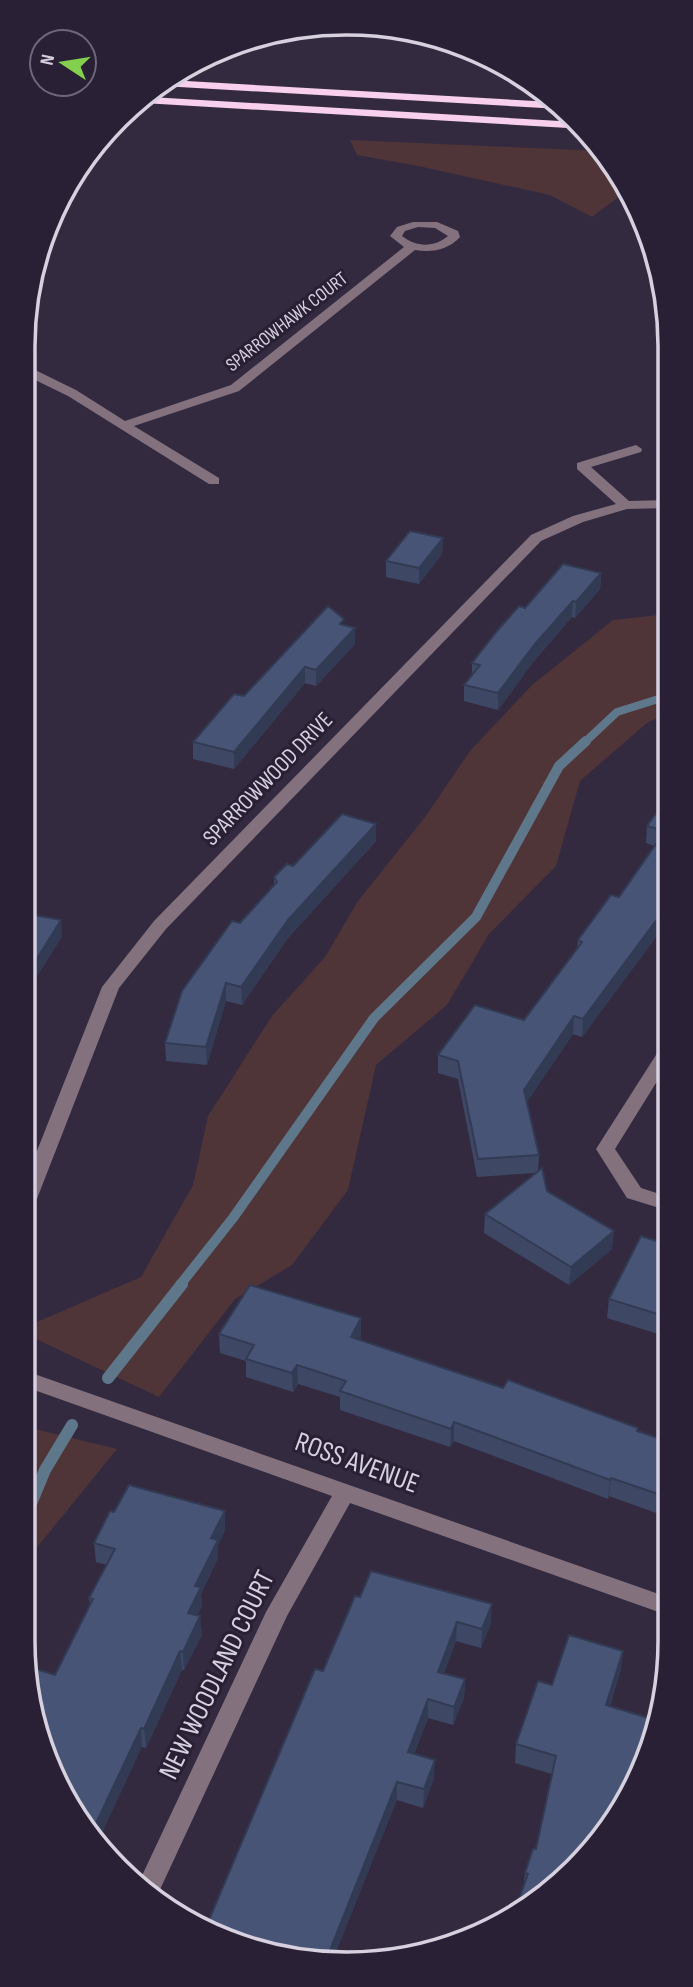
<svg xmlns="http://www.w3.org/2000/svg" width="693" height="1987" viewBox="0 0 693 1987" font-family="'Sofia Sans Condensed',sans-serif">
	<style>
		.green { fill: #4f3438 }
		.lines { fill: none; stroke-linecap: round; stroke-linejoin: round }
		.stream-far2 { stroke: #5e778b; stroke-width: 8 }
		.stream-far1 { stroke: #5e778b; stroke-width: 10 }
		.stream { stroke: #5e778b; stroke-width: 12 }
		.minor { fill: #83727e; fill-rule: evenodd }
		.highway { fill: #f8cfec; fill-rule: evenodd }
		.wall { fill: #3e4865 }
		.shaded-wall { fill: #323b53 }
		.building { fill: #485476; stroke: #323b53; stroke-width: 2 }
		.labels { text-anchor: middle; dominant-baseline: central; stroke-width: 6; stroke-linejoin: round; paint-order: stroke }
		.far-street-label { font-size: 19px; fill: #d6d0df; stroke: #292035 }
		.street-label { font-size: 23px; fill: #d6d0df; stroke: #292035 }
		.near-street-label { font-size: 28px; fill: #d6d0df; stroke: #292035 }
		.rim { fill: none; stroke: #d6d0df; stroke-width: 3.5 }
	</style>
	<rect width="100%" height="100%" fill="#332a40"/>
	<path class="green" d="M350 140 602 151 628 190 592 217 550 195 418 166 357 155Z
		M668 614V714L648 722 580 781 556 866 489 934 447 1005 376 1065 348 1190 292 1265 235 1299 159 1397 23 1333V1328L141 1277 193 1185 208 1116 272 1016 325 957 358 901 425 817 470 751 532 685 613 620Z
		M23 1426 117 1449 34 1551 23 1556Z"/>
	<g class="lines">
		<path class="stream-far2" d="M584 743 617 712 668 696"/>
		<path class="stream-far1" d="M180 1285 233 1218 374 1018 476 917 559 766 586 741"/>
		<path class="stream" d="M108 1378 182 1284
			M23 1509 30 1506 45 1470 72 1425"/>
		<path class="minor" d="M413 222H437L458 231 460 237C448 250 432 253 415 250L239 391 134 426 219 478V484H209L68 396 23 374V365L27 366 76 390 125 421 231 385 404 247 390 236 397 227ZM418 227 435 228 448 236C434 248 416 247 402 236L405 231Z
			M636 445 642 449 641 452 591 467 629 501 668 500V508L627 509 583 522 541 541 166 929 119 988 33 1209 30 1214 23 1216V1186L102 987 154 921 531 535 573 516 616 504 577 469V463Z
			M669 1042V1062L615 1149 641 1188 669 1197V1211L627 1198 596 1149 663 1044Z
			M23 1370 670 1598V1616L350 1503 287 1616 157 1896 139 1882 266 1612 332 1496 23 1386Z"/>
		<path class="highway" d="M169 80 552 102 560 109 162 86Z
			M150 97 577 122 585 129 143 103Z"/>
	</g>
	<path class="wall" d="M443 538 442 554 419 584 386 577V561Z
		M601 573 600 589 575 618 572 617 534 661 498 710 464 701V685L472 675V663L525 608Z
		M344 625 355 628V644L316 686 305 683 234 769 193 759V742L244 696Z
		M668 797 669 918 662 929 582 1037 573 1034 527 1102 539 1155 538 1171 547 1191 612 1249 569 1285 484 1233 485 1214 535 1173 477 1177 458 1079 438 1073V1055L524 1020 577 948 578 940 619 897 655 846 646 843 647 826Z
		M376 824V841L288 938 242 1005 226 1001 207 1065 166 1061 165 1043 240 923 274 885V877L293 866Z
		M669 1245 670 1334 668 1337 607 1318 609 1299Z
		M219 1334 361 1337 360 1340 503 1388 638 1428V1431L670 1442V1518L609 1496 608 1499 454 1441 450 1447 340 1410V1397L298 1384 293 1392 246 1377V1361L220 1353Z
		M225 1530 218 1545V1558L201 1594 202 1606 197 1615 202 1635 184 1670H182L146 1748 142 1747 55 1675 90 1606 89 1598 107 1565 96 1562 94 1543Z
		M355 1596 491 1623 481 1648 456 1641 444 1673 465 1679 464 1698 453 1725 428 1718 414 1754 434 1778 423 1808 397 1800 305 1962 206 1932V1927L323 1671Z
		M621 1669 610 1706 524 1885 525 1873 536 1849 552 1774 515 1763 516 1744 552 1685Z"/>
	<path class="shaded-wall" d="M443 538 442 554 419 584V568Z
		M601 573 600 589 575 618 576 602Z
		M573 601 572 617 534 661 498 710V693L535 644Z
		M355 628V644L316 686V670Z
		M305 667V683L234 769V752Z
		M376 824V841L288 938 242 1005 241 987 288 920Z
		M669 903V918L662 929 582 1037 583 1019Z
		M61 920 62 937 26 994 23 1003V981L24 977Z
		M226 983V1001L207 1065 206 1047Z
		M574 1016 573 1034 523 1108 524 1090Z
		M614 1231 612 1249 569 1285 571 1267Z
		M361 1318V1337L351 1355V1337Z
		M297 1365 298 1384 293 1392 292 1373Z
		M454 1422V1441L450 1447 451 1429Z
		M611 1478 609 1496 608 1499 610 1480Z
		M225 1511V1530L218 1545V1558L201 1594 202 1606 189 1631 188 1613 195 1586 211 1538Z
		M492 1604 491 1623 481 1648 482 1629Z
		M200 1616 202 1635 184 1670 183 1652Z
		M457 1622 456 1641 437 1690 438 1672Z
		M180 1651 182 1670 146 1748 144 1729Z
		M623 1651 621 1669 604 1724 606 1705Z
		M465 1679 464 1698 453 1725 454 1707Z
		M428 1699V1718L407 1771 408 1752Z
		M655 1720 653 1738 644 1757Z
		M141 1728 142 1747 97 1844 91 1834Z
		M435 1760 434 1778 423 1808 424 1789Z
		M397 1782V1800L333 1960H326Z"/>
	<path class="building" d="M410 531 443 538 419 568 386 561Z
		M563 564 601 573 576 602 573 601 535 644 498 693 464 685 480 665 472 663 497 631 519 606 525 608Z
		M328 606 344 619 340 624 355 628 316 670 305 667 234 752 193 742 234 694 244 696Z
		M668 797 669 903 583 1019 574 1016 524 1090 539 1155 478 1159 458 1061 438 1055 475 1005 524 1020 582 942 578 940 611 895 619 897 665 831 647 826Z
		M342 814 376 824 288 920 241 987 226 983 206 1047 165 1043 182 991 232 921 240 923 277 882 274 877 287 864 293 866Z
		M23 913 61 920 23 981Z
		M542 1168 547 1191 614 1231 571 1267 485 1214Z
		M641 1236 669 1245 670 1318 609 1299Z
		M250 1285 361 1318 351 1337 503 1388 508 1380 638 1428 637 1431 670 1442V1498L611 1478 610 1480 454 1422 451 1429 340 1391 346 1381 297 1365 292 1373 246 1359 254 1345 219 1334Z
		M129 1485 225 1511 211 1538 218 1540 195 1586 201 1587 188 1613 200 1616 183 1652 180 1651 144 1729 141 1728 91 1834 47 1764 30 1675 33 1668 55 1675 93 1599 89 1598 115 1549 94 1543 110 1511 114 1512Z
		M371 1571 492 1604 482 1629 457 1622 438 1672 465 1679 454 1707 428 1699 408 1752 435 1760 424 1789 397 1782 326 1960 305 1962 218 1935 220 1931 206 1927 315 1669 323 1671 355 1596 360 1597Z
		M569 1635 623 1651 606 1705 655 1720 644 1757 615 1821 527 1909 513 1916 528 1874 525 1873 533 1849H536L556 1756 516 1744 538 1681 552 1685Z"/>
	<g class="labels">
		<g class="far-street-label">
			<text transform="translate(287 322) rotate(-38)">SPARROWHAWK COURT</text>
		</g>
		<g class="street-label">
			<text transform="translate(268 779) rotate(-46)">SPARROWWOOD DRIVE</text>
		</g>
		<g class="near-street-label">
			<text transform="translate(357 1463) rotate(20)">ROSS AVENUE</text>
			<text transform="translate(217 1675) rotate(-64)">NEW WOODLAND COURT</text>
		</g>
	</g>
	<path d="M0 0H693V1987H0ZM346 35H347A311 311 0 0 1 658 346V1641A311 311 0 0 1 347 1952H346A311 311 0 0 1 35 1641V346A311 311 0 0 1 346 35Z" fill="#292035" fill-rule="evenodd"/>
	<path class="rim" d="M346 35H347A311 311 0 0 1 658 346V1641A311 311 0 0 1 347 1952H346A311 311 0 0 1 35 1641V346A311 311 0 0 1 346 35Z"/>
	<g transform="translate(63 63) rotate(282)"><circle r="33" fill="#292035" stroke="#6e6679" stroke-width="2"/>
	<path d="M0-5L12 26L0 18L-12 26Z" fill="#83d04e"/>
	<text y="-10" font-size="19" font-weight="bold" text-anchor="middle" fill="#d6d0df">N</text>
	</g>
</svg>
